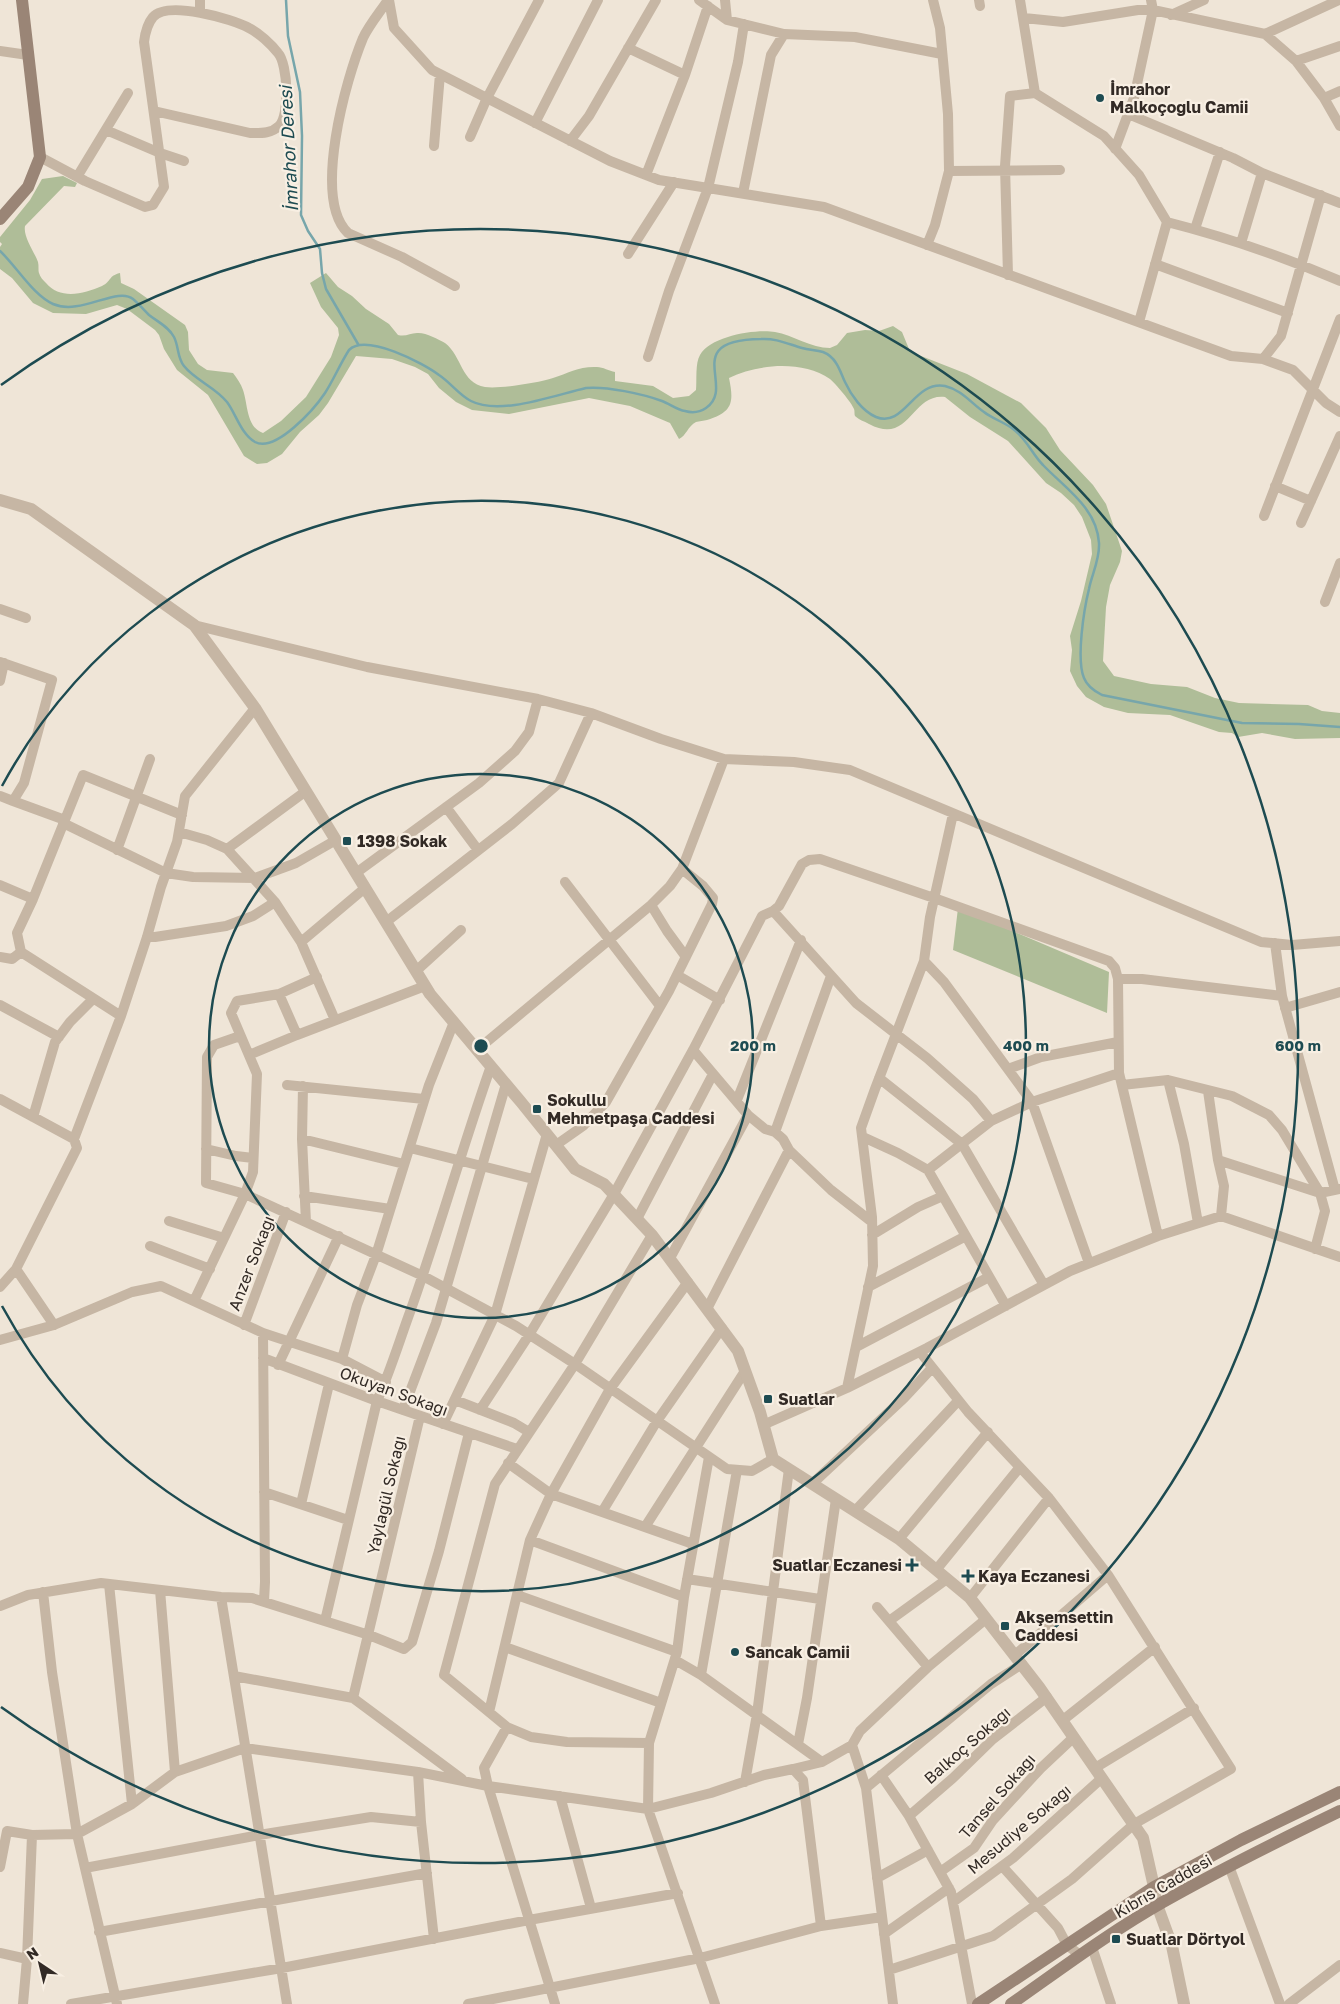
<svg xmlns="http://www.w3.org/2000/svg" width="1340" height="2004" viewBox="0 0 1340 2004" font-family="'Golos Text',sans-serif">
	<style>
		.green { fill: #afbd98 }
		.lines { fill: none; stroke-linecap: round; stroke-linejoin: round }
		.stream { stroke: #77a6ab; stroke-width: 2.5 }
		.minor { stroke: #c6b6a4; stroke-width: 10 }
		.tertiary { stroke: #c6b6a4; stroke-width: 12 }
		.secondary { stroke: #9a8576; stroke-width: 12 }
		.ring { fill: none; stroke: #1d4b51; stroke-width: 2.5 }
		.poi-dot { fill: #1d4b51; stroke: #f8efe3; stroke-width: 2 }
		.labels { text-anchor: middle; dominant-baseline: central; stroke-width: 4.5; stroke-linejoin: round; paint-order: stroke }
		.poi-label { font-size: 16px; font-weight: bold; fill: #322a25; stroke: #f8efe3; text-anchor: start }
		.street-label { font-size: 16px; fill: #322a25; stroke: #f8efe3 }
		.water-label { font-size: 18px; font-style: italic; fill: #1d4b51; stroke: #f8efe3 }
		.centre { fill: #1d4b51; stroke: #f8efe3; stroke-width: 2.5 }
		.ring-label { font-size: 15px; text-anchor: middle; font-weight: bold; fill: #1d4b51; stroke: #f8efe3; stroke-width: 4.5; stroke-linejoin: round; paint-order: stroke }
	</style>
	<rect width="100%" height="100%" fill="#efe5d7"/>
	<path class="green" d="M63 176 77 183 75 187 64 186 25 226C23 237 34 251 38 262 39 266 38 270 39 273 40 277 43 280 46 283 60 300 84 294 102 286 112 281 108 276 120 273L121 283 134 289 185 325 188 332 189 350 198 364 207 370 233 373C237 378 241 384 243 390 248 404 246 427 263 433L281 421 306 397 331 357 339 335 338 328 321 307 310 283 326 273 338 287 352 296 366 309 389 324 398 335C406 337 410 333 417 333 425 332 438 339 445 343 462 356 461 383 485 387 500 389 537 383 553 378 568 373 580 366 597 367 603 367 609 371 615 372V381L653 386 673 398 689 396 696 390C697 380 695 363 700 355 711 336 755 329 775 332 793 335 811 348 830 348L837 345 847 333 865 330 879 331 893 326 902 332 909 349 916 354 967 374 1021 403 1046 428 1060 450 1093 485 1106 504 1122 551 1120 562 1110 585 1106 607 1103 661 1114 676 1151 684 1187 687 1215 698 1239 703 1308 705 1322 711 1340 713V738L1295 739 1262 733 1238 737 1232 733 1219 732 1170 715 1128 713 1104 707 1086 697 1077 686 1070 671 1072 650 1070 636 1081 601 1092 554 1091 540 1082 517 1074 505 1061 493 1046 483 1008 441 970 417 945 397C911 393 910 446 869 424 864 421 859 420 855 416 854 414 855 412 854 409 852 403 835 383 830 379 802 360 758 364 729 378 734 402 733 412 707 420 704 421 699 421 696 422 688 426 686 436 679 439L670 423 630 406 589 398 509 414 472 410 456 402 439 388 428 374 415 367 392 359 356 356 328 403 319 415 300 432 282 454 267 463 257 464 244 456 208 395 177 370 164 349 159 335 155 330 127 309 117 305 86 314 53 313 33 303 12 278 0 269V247L2 244 0 242V237L30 200 42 179Z
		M958 908 1109 972 1107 1013 953 950Z"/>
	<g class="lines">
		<path class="stream" d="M286 0 288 36 300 92 302 136 301 215 308 231 320 249 322 273 326 289 358 344
			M0 251C17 267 33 295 53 304 81 316 117 286 133 299 139 304 144 310 149 315 158 322 169 327 174 337 179 347 177 357 184 366 195 380 215 387 227 402 236 414 241 434 255 442 276 453 315 408 325 393 334 379 340 364 349 350 366 333 423 363 439 375 451 383 459 395 471 401 500 416 555 395 586 388 606 386 643 394 662 401 670 404 677 410 685 411 692 413 700 412 706 408 737 387 679 340 761 339 776 338 788 344 802 348 809 350 816 350 823 352 828 354 833 358 836 363 840 369 842 376 845 382 851 395 862 411 876 417 904 429 914 380 945 386 962 390 971 403 984 412 993 419 1004 422 1013 429 1026 438 1032 454 1043 465 1065 488 1097 508 1099 543 1100 559 1092 574 1089 589 1084 609 1076 659 1084 678 1087 686 1094 691 1102 695L1242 723 1299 724 1340 727"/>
		<path class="minor" d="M388 0C380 12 369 25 363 38 346 79 312 199 348 233L402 257 455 286
			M389 0 394 28 432 70 610 161 659 180 824 207 1231 356 1263 359 1293 370 1326 403 1340 412
			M699 0 727 20 784 34 855 37 942 54
			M725 0 727 20
			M979 0 980 6
			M1020 0 1035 93
			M200 12V0
			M1171 15 1204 0
			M1024 18 1063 22 1138 10H1153L1265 34 1296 61 1324 98 1340 91
			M1265 34 1339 0
			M628 48 685 75
			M0 51 28 55
			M1296 61 1340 46
			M1324 98 1340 126
			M1128 114 1233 158 1262 173 1340 203
			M535 123 598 0
			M106 130 160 153 184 161
			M470 137 487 98 539 0
			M570 141 589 116 656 0
			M434 146 440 74
			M1115 149 1134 98 1153 10 1151 0
			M40 157 85 181 145 207 153 205 164 187 144 42C145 34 148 23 153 17 168 0 232 19 249 28 259 33 271 44 278 53 288 64 290 116 279 126 271 134 260 133 250 133L154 111
			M949 171 1060 170
			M646 175 685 75 708 6
			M77 177 128 93
			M743 193 771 55 784 34
			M1195 229 1220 152
			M1241 243 1262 173
			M927 245 935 225 949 171 948 114 940 28 933 0
			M628 254 674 182
			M1155 264 1288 313
			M1008 275 1005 166 1010 96 1035 93 1104 136 1139 175 1167 222
			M1139 322 1167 222C1226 237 1284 257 1340 281
			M648 357 669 291 708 188 738 62 744 24
			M1263 359 1281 336 1321 195
			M1275 486 1311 501
			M1264 516 1340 319
			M1301 523 1340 436
			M1325 602 1340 563
			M0 609 26 618
			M194 625 367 667 538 699 591 713 661 739 724 759 794 762 850 770 1261 942 1292 945 1340 941
			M0 662 52 680 24 783 13 801 0 796
			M0 681 4 663
			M13 801 65 820
			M446 807 478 850
			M182 815 83 775 33 899 17 933 21 952 121 1016 147 937 161 887 177 842 185 796 255 708
			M63 823 166 873 193 877 255 878 296 863 336 840
			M179 832 207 840 227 849 275 902 301 942 335 1020
			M227 849 306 791
			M117 850 150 759
			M356 873 479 783 515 751 529 732 538 699
			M565 882 660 1006
			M0 885 33 899
			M651 905 667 931 686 957
			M773 911 856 1003 927 1058 973 1099 991 1121
			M386 922 512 824 559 783 591 713
			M147 937H155L226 926 253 916 275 902
			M301 942 365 888
			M1275 943 1282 996 1335 1190
			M0 957 12 959 21 952
			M924 961 930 917 953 814
			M416 971 461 930
			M677 975 720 1000
			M279 994 297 1035 425 986
			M0 1005 59 1037
			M1285 1008 1340 992
			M240 1036 214 1045 207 1057 206 1183 245 1194 253 1172 257 1074 231 1013 237 1001 279 994 317 977
			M477 1050 651 905 670 886 682 869 724 759
			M693 1050 748 1115 765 1129 775 1132 783 1139 789 1150 831 1190 872 1222
			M249 1055 297 1035
			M1008 1069 1041 1057 1118 1042
			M879 1078 962 1144 1044 1285
			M1168 1080 1184 1144 1198 1223
			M287 1085 424 1099
			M1122 1085 1168 1080 1232 1096 1269 1115 1282 1130 1320 1193 1325 1211 1315 1249
			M303 1086 302 1139 306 1222
			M1208 1091 1218 1160 1224 1186 1221 1216
			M0 1099 74 1139 77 1148 16 1269 0 1287
			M737 1100 801 940
			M33 1117 55 1042 70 1022 93 999
			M775 1132 831 976
			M863 1137 898 1153 928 1170 1006 1306
			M74 1139 121 1016
			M302 1139 404 1164
			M556 1145 583 1126 606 1102 669 991 712 904 713 898 703 886 682 869
			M410 1148 533 1179
			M206 1149 236 1156 253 1158
			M1218 1160 1320 1193 1340 1189
			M928 1170 991 1121 1032 1102 1119 1073
			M304 1196 390 1209
			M637 1219 713 1074
			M169 1221 224 1238
			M872 1235 918 1207 943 1196
			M1158 1236 1119 1073 1118 979H1142L1282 996
			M150 1246 210 1269
			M670 1258 748 1115
			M16 1269 54 1325
			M868 1287 966 1236
			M194 1301 245 1194 423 1276 516 1326 575 1364 727 1469 752 1471 773 1459
			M707 1309 789 1150
			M244 1325 286 1212
			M263 1333 265 1582 264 1601
			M0 1340 54 1325 132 1292 161 1286 263 1333 342 1359 386 1382
			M856 1347 989 1277
			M263 1358 377 1401 517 1449
			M342 1359 357 1305 376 1255 429 1085 454 1022
			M278 1365 339 1236
			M847 1388 873 1266 872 1217 861 1128 875 1089 924 961 944 982 1032 1102 1089 1263
			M455 1400 514 1423 529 1432
			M403 1410 436 1323 506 1084
			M480 1410 529 1335 614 1194 693 1050 762 916 773 911 779 906 802 864 809 860 820 859 934 898 1109 961 1115 968 1118 979
			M443 1424 495 1315 547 1134
			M763 1425 847 1388 927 1348 1070 1271 1158 1236 1221 1216 1340 1257
			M709 1457 684 1597 677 1652 649 1743 648 1809 715 2004
			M508 1463 551 1494 693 1544
			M812 1484 904 1398 932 1368
			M264 1492 348 1520
			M301 1504 329 1384
			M855 1511 958 1401
			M602 1512 657 1421 722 1328
			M645 1527 745 1371
			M899 1539 988 1432
			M530 1540 684 1597
			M936 1570 1020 1467
			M687 1579 820 1599
			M109 1584 132 1804
			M160 1590 175 1772
			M43 1592 52 1672 77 1834 117 2004
			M517 1595 677 1652
			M221 1597 287 2004
			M970 1598 1049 1498
			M0 1606 28 1595 101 1583 221 1597 252 1598 369 1635 404 1649 412 1642 439 1551 469 1433
			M877 1607 928 1667
			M325 1621 377 1401C390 1372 399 1342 410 1312 439 1231 462 1148 491 1066
			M889 1621 947 1579
			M505 1647 661 1703
			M1015 1655 1108 1575
			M675 1660 701 1675 822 1762
			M701 1675 737 1470
			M234 1676 353 1698 462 1779
			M353 1698 420 1416
			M489 1712 530 1540 551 1494 610 1389 688 1282
			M1063 1720 1155 1647
			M507 1727 484 1768 488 1786 648 1809 711 1793 764 1775 793 1769 803 1780 821 1926
			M649 1743 567 1742 531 1737 507 1727 444 1675 495 1484 575 1364 652 1235
			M798 1744 807 1698 836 1499
			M852 1745 860 1731 928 1667 986 1619
			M1095 1768 1194 1708
			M793 1769 822 1762 852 1745 866 1788
			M418 1772 421 1822 434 1939
			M881 1775 909 1816 951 1892 972 2004
			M745 1782 757 1714 789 1469
			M560 1796 591 1908
			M909 1816 953 1778 993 1739 1047 1697
			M32 1835 77 1834 132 1804 175 1772 245 1748 418 1772 488 1786 555 2004
			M1002 1866 1058 1928 1067 1945 1080 1955
			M1229 1866 1280 2004
			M0 1867 7 1831 32 1835 27 1959 23 2004
			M85 1868 259 1835 371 1817 421 1822
			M940 1872 974 1848 993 1820 1041 1768 1074 1737
			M877 1878 928 1850
			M953 1902 1013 1858 1102 1778
			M99 1932 427 1873
			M884 1934 949 1888
			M1092 1947 1111 2004
			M0 1953 27 1959
			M889 1970 993 1936 1072 1879 1134 1824 1231 1769 1108 1575 1049 1498 968 1412 920 1352
			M71 2004 282 1968 529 1920 678 1893
			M468 2004 700 1958 821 1926 882 1917
			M893 2004 866 1788 991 1684 1022 1664
			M1289 2004 1340 1965"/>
		<path class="tertiary" d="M0 500 31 509 194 625 255 708 430 994 521 1102 575 1169 604 1184 652 1235 738 1351 760 1412 773 1459 899 1539 970 1598 1039 1687 1143 1838 1154 1887 1156 1902 1172 1946 1184 2004"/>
		<path class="secondary" d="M0 219 28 187 40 157 22 0
			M978 2004 1154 1887 1241 1840 1340 1792
			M1011 2004C1061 1969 1110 1932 1163 1902 1221 1869 1280 1840 1340 1811"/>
	</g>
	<g class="ring">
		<circle cx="481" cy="1046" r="272"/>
		<path d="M2 786A545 545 0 1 1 2 1306"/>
		<path d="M1 385A817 817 0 1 1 1 1707"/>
	</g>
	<g class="poi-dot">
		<circle cx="1100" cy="98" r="5"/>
		<rect x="342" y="836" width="10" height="10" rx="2.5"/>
		<rect x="532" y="1104" width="10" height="10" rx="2.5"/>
		<rect x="763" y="1394" width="10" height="10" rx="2.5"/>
		<path d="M909.5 1557.5h5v5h5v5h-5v5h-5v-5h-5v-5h5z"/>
		<path d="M965.5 1568.5h5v5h5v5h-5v5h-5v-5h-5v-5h5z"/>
		<rect x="1000" y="1621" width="10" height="10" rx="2.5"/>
		<circle cx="735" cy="1652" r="5"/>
		<rect x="1111" y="1934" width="10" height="10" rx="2.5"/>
	</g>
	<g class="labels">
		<g class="poi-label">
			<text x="1110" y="89">İmrahor<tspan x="1110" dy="18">Malkoçoğlu Camii</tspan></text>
			<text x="357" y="841">1398 Sokak</text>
			<text x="547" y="1100">Sokullu<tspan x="547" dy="18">Mehmetpaşa Caddesi</tspan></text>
			<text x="778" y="1399">Suatlar</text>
			<text x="902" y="1565" text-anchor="end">Suatlar Eczanesi</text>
			<text x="978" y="1576">Kaya Eczanesi</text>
			<text x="1015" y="1617">Akşemsettin<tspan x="1015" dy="18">Caddesi</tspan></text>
			<text x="745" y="1652">Sancak Camii</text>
			<text x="1126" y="1939">Suatlar Dörtyol</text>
		</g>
		<g class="street-label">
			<text transform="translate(251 1263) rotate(-69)">Anzer Sokağı</text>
			<text transform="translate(394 1391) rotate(20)">Okuyan Sokağı</text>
			<text transform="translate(386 1495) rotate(-77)">Yaylagül Sokağı</text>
			<text transform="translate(967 1745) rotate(-41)">Balkoç Sokağı</text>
			<text transform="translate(997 1796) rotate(-49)">Tansel Sokağı</text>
			<text transform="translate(1019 1829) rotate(-40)">Mesudiye Sokağı</text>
			<text transform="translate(1163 1886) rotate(-30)">Kıbrıs Caddesi</text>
		</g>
		<g class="water-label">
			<text transform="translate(288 149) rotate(-93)">İmrahor Deresi</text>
		</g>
	</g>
	<circle cx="481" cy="1046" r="8" class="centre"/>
	<g class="ring-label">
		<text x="753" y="1051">200 m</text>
		<text x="1026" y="1051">400 m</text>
		<text x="1298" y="1051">600 m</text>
	</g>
	<g transform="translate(40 1964) rotate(325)" stroke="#f8efe3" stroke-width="4" paint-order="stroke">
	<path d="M0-4L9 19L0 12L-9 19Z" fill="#322a25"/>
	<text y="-8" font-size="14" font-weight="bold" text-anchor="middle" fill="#322a25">N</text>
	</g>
</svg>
